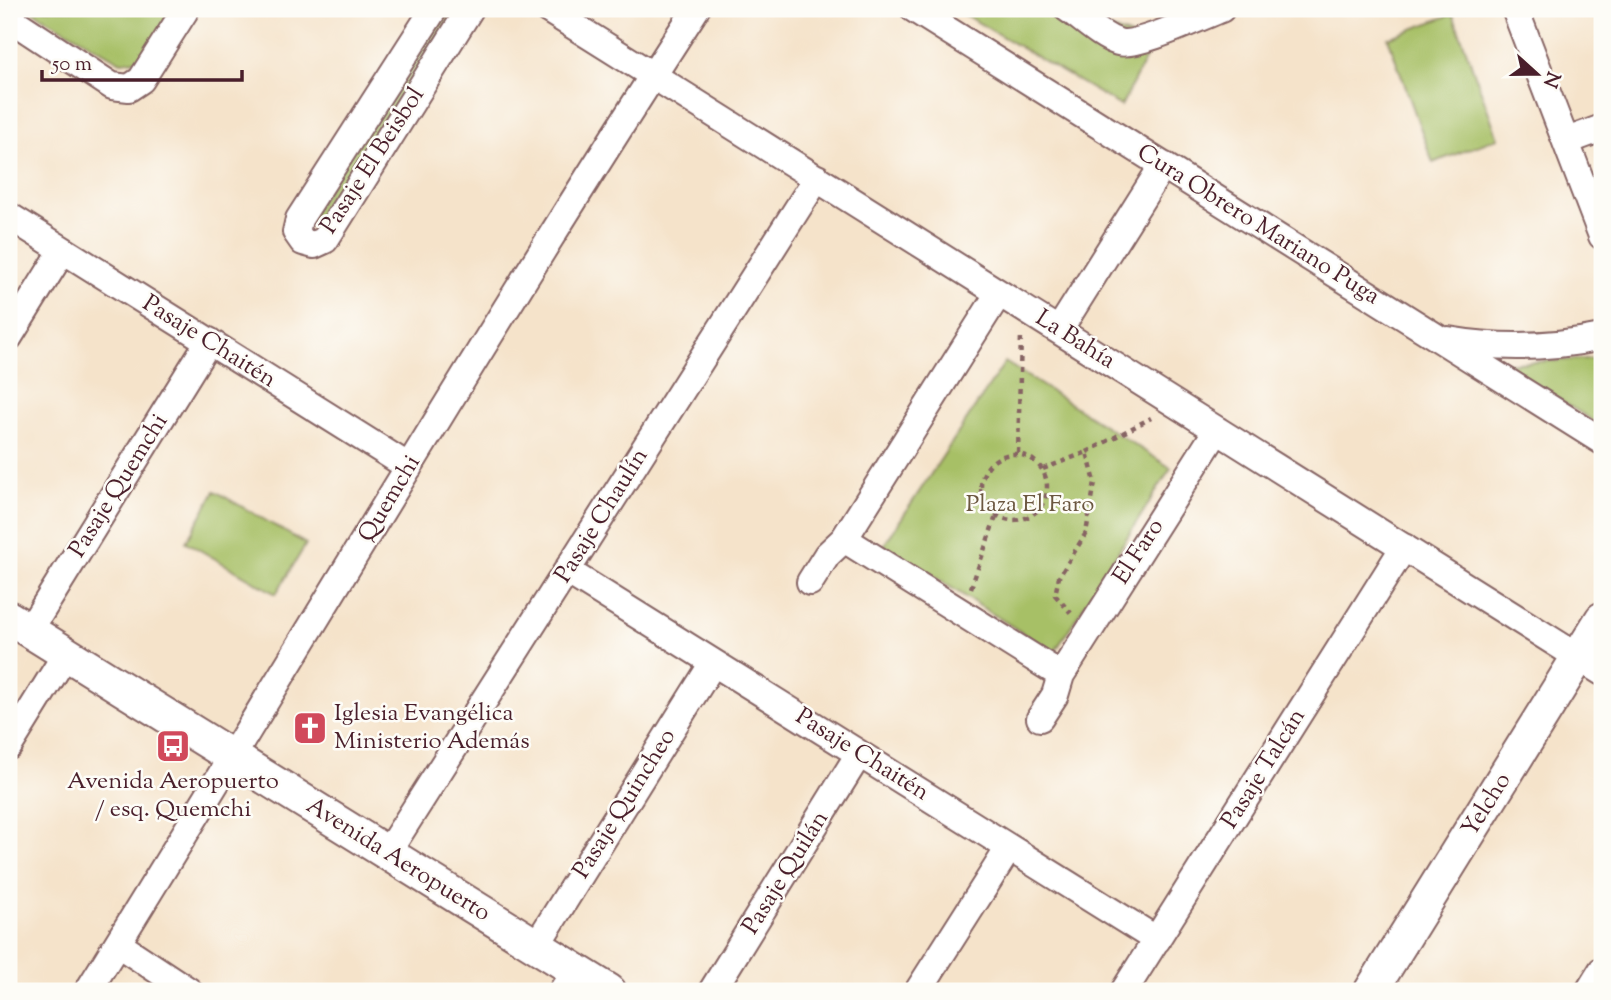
<svg xmlns="http://www.w3.org/2000/svg" width="1611" height="1000" viewBox="0 0 1611 1000" font-family="'Sorts Mill Goudy',serif">
	<style>
		.green { fill: #a7c066; stroke: #787048; stroke-width: 2 }
		.lines { fill: none; stroke-linecap: round; stroke-linejoin: round }
		.minor-casing { stroke: #866463; stroke-width: 30 }
		.tertiary-casing { stroke: #866463; stroke-width: 37 }
		.path { stroke: #866463; stroke-width: 4.5; stroke-dasharray: 5 5; stroke-linecap: butt }
		.minor { stroke: #fff; stroke-width: 26 }
		.tertiary { stroke: #fff; stroke-width: 33 }
		.labels { text-anchor: middle; dominant-baseline: central; stroke-width: 5; stroke-linejoin: round; paint-order: stroke }
		.street-label { font-size: 24px; fill: #4a1f2b; stroke: #fdfcf7 }
		.park-label { font-size: 24px; fill: #6b5740; stroke: #fdfcf7 }
		.poi-label { font-size: 24px; fill: #4a1f2b; stroke: #fdfcf7; text-anchor: start }
	</style>
	<rect width="100%" height="100%" fill="#fdfcf7"/>
	<filter id="ink" filterUnits="userSpaceOnUse"><feTurbulence type="fractalNoise" baseFrequency=".0143" numOctaves="2"/><feDisplacementMap in="SourceGraphic" scale="14" xChannelSelector="R" yChannelSelector="G"/><feConvolveMatrix kernelMatrix="1 2 1 2 8 2 1 2 1" color-interpolation-filters="sRGB"/></filter>
	<filter id="wash" filterUnits="userSpaceOnUse"><feTurbulence type="fractalNoise" baseFrequency=".00686" numOctaves="4" result="noise"/><feDisplacementMap in="SourceGraphic" scale="28" xChannelSelector="R" yChannelSelector="G"/><feGaussianBlur stdDeviation="1.57" result="paint"/><feColorMatrix in="noise" values="0 0 0 0 0 0 0 0 0 0 0 0 0 0 0 0 0 1.4 0 .05"/><feComposite in="paint" operator="in"/></filter>
	<g filter="url(#wash)">
		<rect width="100%" height="100%" fill="#f5e3ca"/>
		<path class="green" d="M29 9H174L143 59 121 62Z
			M441 9H462L323 231 307 222Z
			M955 9H1057L1153 44 1121 106Z
			M1453 14 1498 138 1433 163 1388 38Z
			M1602 358V426L1500 364Z
			M1005 362 1171 468 1054 653 884 545Z
			M215 491 306 544 276 594 186 542Z"/>
	</g>
	<g filter="url(#ink)">
		<g class="lines">
			<g class="minor-casing">
				<path id="minor" d="M434 9 299 219 296 232 303 242 314 245 325 240 470 9
					M547 9 1602 672
					M914 9 1602 441
					M1068 9C1083 19 1100 36 1118 42 1136 48 1200 17 1221 9
					M1515 9 1602 236
					M9 18 112 86 129 88 141 80 186 9
					M1567 141 1602 128
					M9 216 409 467
					M1059 330 1163 165
					M9 337 63 250
					M1448 340C1500 349 1550 348 1602 337
					M844 539 1061 675
					M567 571 1157 940
					M810 582 827 555 844 539 999 293
					M29 631 209 341
					M1040 718 1055 695 1061 675 1217 430
					M9 746 66 654
					M387 853 817 178
					M118 944 189 991
					M536 946 713 663
					M88 991C291 664 486 332 696 9
					M562 991 576 970
					M712 991 859 754
					M918 991 1009 848
					M1124 991 1404 547
					M1589 991 1602 970"/>
			</g>
			<g class="tertiary-casing">
				<path id="tertiary" d="M9 618 609 991
					M1371 991 1602 619"/>
			</g>
			<path class="path" d="M1087 452 1151 418
				M1018 453 1021 335
				M981 487a33 33 0 1 1 66 0a33 33 0 1 1-66 0Z
				M1043 469 1087 452 1095 482 1086 533 1059 577 1055 595 1071 613
				M971 588 996 516"/>
			<use href="#minor" class="minor"/>
			<use href="#tertiary" class="tertiary"/>
		</g>
	</g>
	<defs>
		<g id="church-square" transform="scale(1.75)"><rect x="-9" y="-9" width="18" height="18" rx="4" fill="#d1495b" stroke="#fdfcf7"/><path d="M-1.2-6h2.4v3.5h3.3v2.4h-3.3V6h-2.4V-.1h-3.3v-2.4h3.3Z" fill="#fff"/></g>
		<g id="bus-square" transform="scale(1.75)"><rect x="-9" y="-9" width="18" height="18" rx="4" fill="#d1495b" stroke="#fdfcf7"/><path d="M-5-6H5V4H4V6H2V4H-2V6H-4V4H-5ZM-3.5-4V0h7V-4ZM-3.5 1.2v1.5H-2V1.2ZM2 1.2v1.5H3.5V1.2Z" fill="#fff"/></g>
	</defs>
	<g fill-rule="evenodd">
		<use href="#church-square" x="310" y="728"/>
		<use href="#bus-square" x="173" y="746"/>
	</g>
	<g class="labels">
		<g class="street-label">
			<text transform="translate(373 161) rotate(-57)">Pasaje El Beisbol</text>
			<text transform="translate(1258 225) rotate(32)">Cura Obrero Mariano Puga</text>
			<text transform="translate(1075 340) rotate(32)">La Bahía</text>
			<text transform="translate(209 342) rotate(32)">Pasaje Chaitén</text>
			<text transform="translate(119 486) rotate(-58)">Pasaje Quemchi</text>
			<text transform="translate(390 499) rotate(-59)">Quemchi</text>
			<text transform="translate(602 516) rotate(-58)">Pasaje Chaulín</text>
			<text transform="translate(1139 552) rotate(-57)">El Faro</text>
			<text transform="translate(862 755) rotate(32)">Pasaje Chaitén</text>
			<text transform="translate(1264 769) rotate(-58)">Pasaje Talcán</text>
			<text transform="translate(625 804) rotate(-58)">Pasaje Quincheo</text>
			<text transform="translate(1487 805) rotate(-58)">Yelcho</text>
			<text transform="translate(398 860) rotate(32)">Avenida Aeropuerto</text>
			<text transform="translate(786 873) rotate(-58)">Pasaje Quilán</text>
		</g>
		<g class="park-label">
			<text x="1030" y="505">Plaza El Faro</text>
		</g>
		<g class="poi-label">
			<text x="334" y="714">Iglesia Evangélica<tspan x="334" dy="28">Ministerio Además</tspan></text>
			<text x="173" y="782" text-anchor="middle">Avenida Aeropuerto<tspan x="173" dy="28">/ esq. Quemchi</tspan></text>
		</g>
	</g>
	<rect width="1611" height="1000" fill="none" stroke="#fdfcf7" stroke-width="35"/>
	<g transform="translate(1537 74) rotate(111)" stroke="#fdfcf7" stroke-width="5" paint-order="stroke">
	<path d="M0-5L12 26L0 18L-12 26Z" fill="#4a1f2b"/>
	<text y="-10" font-size="19" font-weight="bold" text-anchor="middle" fill="#4a1f2b">N</text>
	</g>
	<path d="M42 70v10h200v-10" fill="none" stroke="#4a1f2b" stroke-width="3.5"/>
	<text x="52" y="70" font-size="21" fill="#4a1f2b" stroke="#fdfcf7" stroke-width="5" paint-order="stroke">50 m</text>
</svg>
